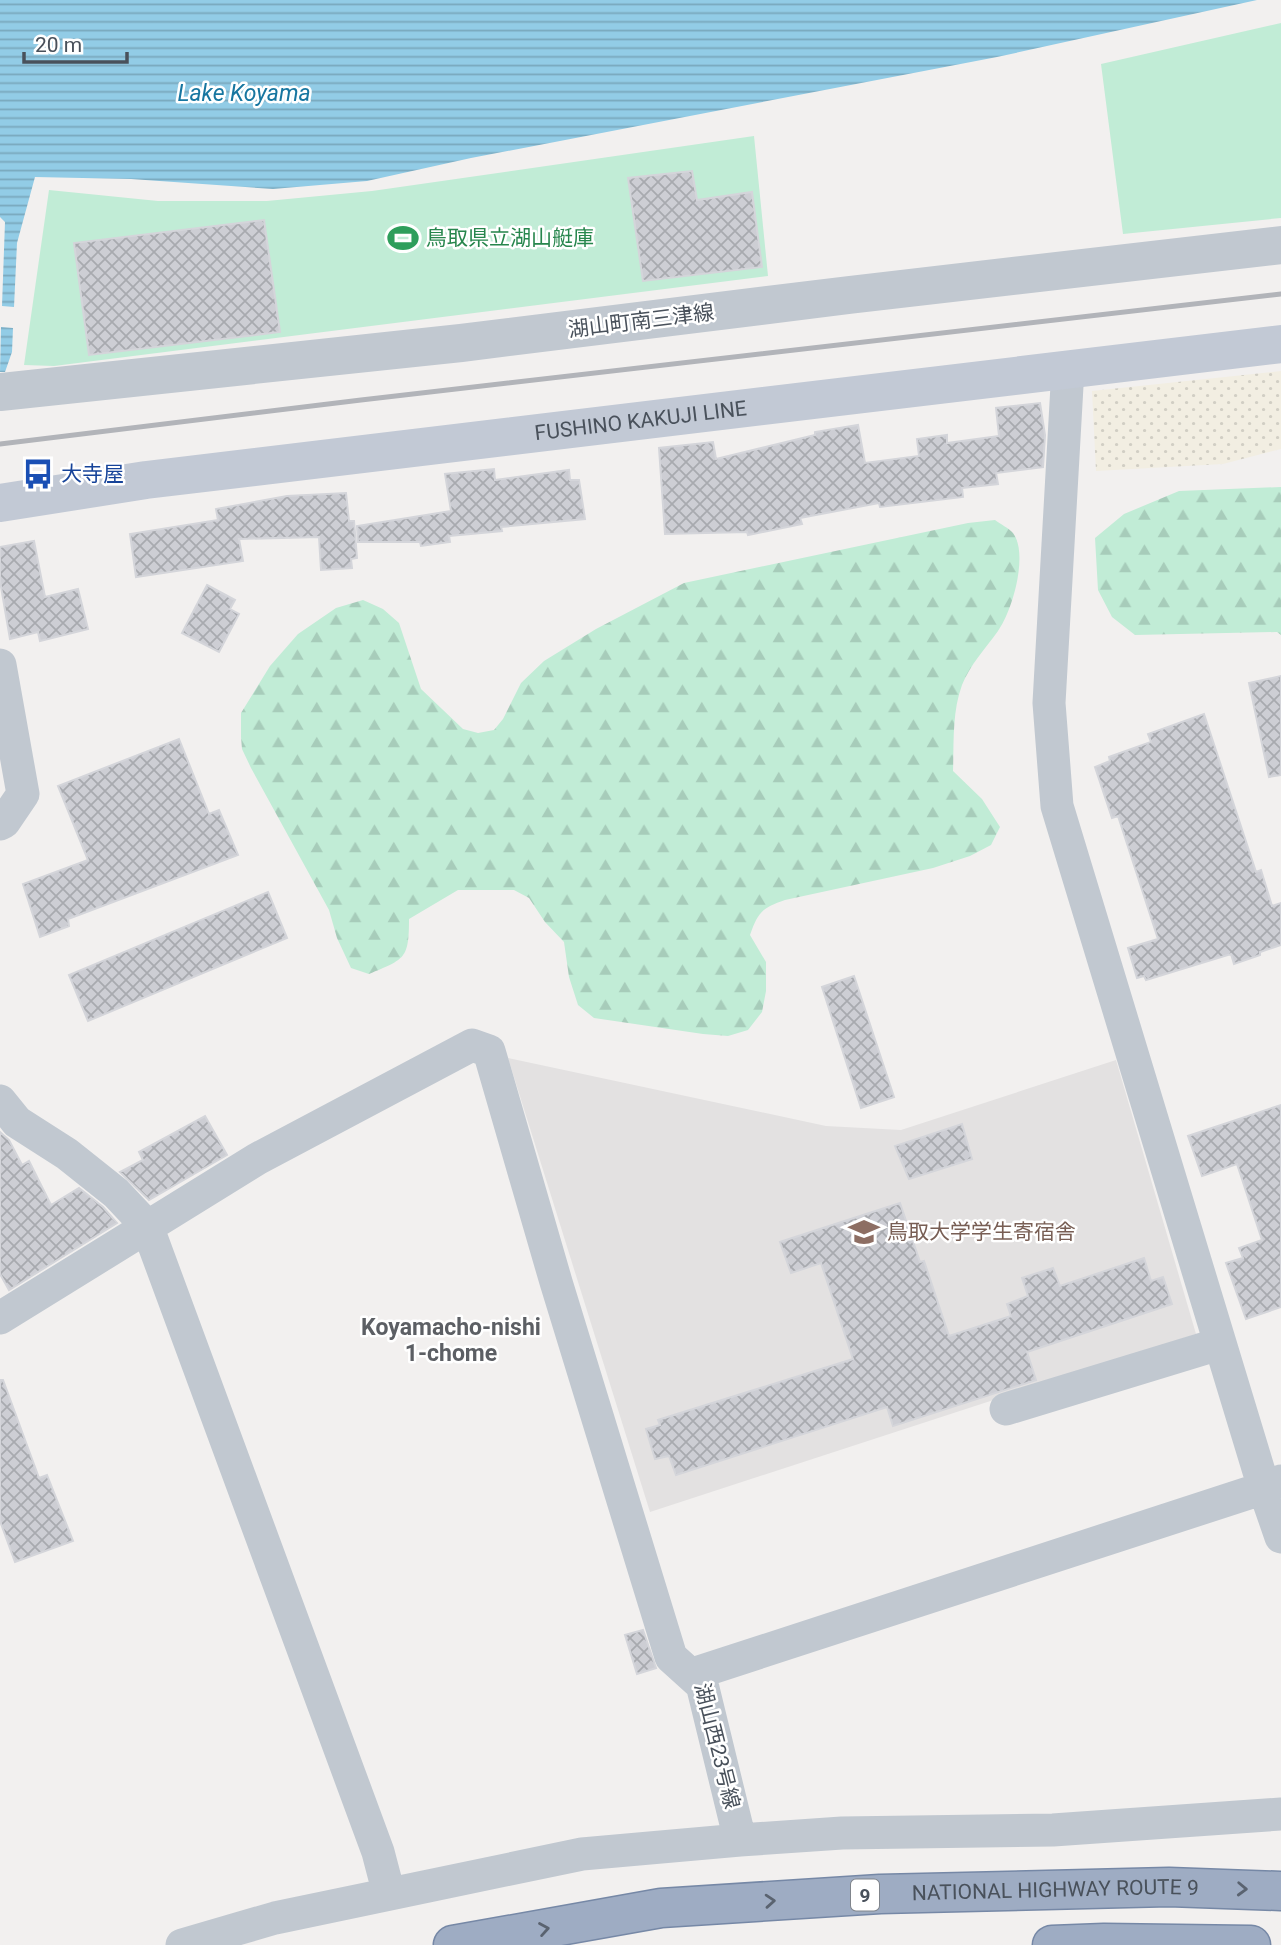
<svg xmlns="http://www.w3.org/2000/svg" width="1281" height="1945" viewBox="0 0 1281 1945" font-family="Roboto,'Noto Sans JP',sans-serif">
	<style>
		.education { fill: #e3e1e1 }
		.green { fill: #c1ecd6 }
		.forest { fill: url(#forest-firs) }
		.sand { fill: url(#sand-dots) }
		.water { fill: url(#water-rules) }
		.building { fill: url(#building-cross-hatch); stroke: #d4d5da; stroke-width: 2 }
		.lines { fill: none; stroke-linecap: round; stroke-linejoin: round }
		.trunk-casing { stroke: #7688a6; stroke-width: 41 }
		.minor { stroke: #c1c8d0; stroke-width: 33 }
		.tertiary { stroke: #c1c8d0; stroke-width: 38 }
		.secondary { stroke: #c2c9d5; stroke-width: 38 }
		.trunk { stroke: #9eacc3; stroke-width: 38 }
		.rail { stroke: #b2b4b9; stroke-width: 5 }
		.oneway { stroke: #5a6370 }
		.labels { text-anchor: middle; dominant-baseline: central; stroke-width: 5; stroke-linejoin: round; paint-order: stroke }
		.shield { fill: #fff; stroke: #80858c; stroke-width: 2 }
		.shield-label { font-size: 19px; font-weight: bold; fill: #49515b }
		.leisure-label { font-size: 21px; fill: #27864d; stroke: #fff; text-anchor: start }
		.street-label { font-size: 21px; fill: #49515b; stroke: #fff }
		.transit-label { font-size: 21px; fill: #164399; stroke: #fff; text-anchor: start }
		.education-label { font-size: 21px; fill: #785e54; stroke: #fff; text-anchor: start }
		.water-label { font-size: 23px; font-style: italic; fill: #1776a0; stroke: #fff }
		.neighbourhood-label { font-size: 23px; font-weight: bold; fill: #5c5f64; stroke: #fff }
	</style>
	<defs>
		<pattern id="forest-firs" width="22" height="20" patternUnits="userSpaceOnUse" patternTransform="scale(1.75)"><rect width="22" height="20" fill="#c1ecd6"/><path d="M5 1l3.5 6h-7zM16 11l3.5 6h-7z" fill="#a7ccba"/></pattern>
		<pattern id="sand-dots" width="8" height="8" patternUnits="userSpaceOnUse" patternTransform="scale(1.75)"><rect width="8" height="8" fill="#f2eee2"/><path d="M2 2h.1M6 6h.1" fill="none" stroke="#d1cec4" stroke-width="1.8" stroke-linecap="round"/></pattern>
		<pattern id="water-rules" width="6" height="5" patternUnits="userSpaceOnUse" patternTransform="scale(1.75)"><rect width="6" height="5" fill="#92cce6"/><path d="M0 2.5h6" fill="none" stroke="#79a8bd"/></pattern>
		<pattern id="building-cross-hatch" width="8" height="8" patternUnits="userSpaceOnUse" patternTransform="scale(1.75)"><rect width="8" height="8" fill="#cdced4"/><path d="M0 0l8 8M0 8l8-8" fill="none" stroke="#a8aaaf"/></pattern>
	</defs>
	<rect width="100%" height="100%" fill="#f2f0ef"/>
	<path class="education" d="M508 1058 826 1126 901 1130 1116 1060 1196 1334 650 1512Z"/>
	<path class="green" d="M1281 23V218L1123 234 1101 64Z
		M754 136 768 276 54 366 24 365 49 190 158 201H267L372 191Z"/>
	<path class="forest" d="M1281 487V635L1277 632 1135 635 1112 617 1098 590 1095 538 1124 514 1179 491Z
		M995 520C1000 524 1009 528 1013 533 1029 554 1012 612 998 631 985 649 970 665 962 685 952 712 954 743 953 771L982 799 1000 827 991 845 970 856 933 868 785 900C762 908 758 912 750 935L766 962V991L762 1012 748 1030 728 1036 703 1034 594 1018 578 1005 569 977 564 942 545 922 529 898 514 890H458L409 919C409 959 405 959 369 974L351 968 337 938 329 910 251 768 242 749 241 737V713L270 666 298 634 336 608 363 600 383 609 399 623 421 689 463 729 478 733 494 730 503 719 521 683 544 661 596 629 684 583 968 523Z"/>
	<path class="sand" d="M1281 371V449L1223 464 1096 471 1092 391Z"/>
	<path class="water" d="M0 0H1257L997 57 471 158 367 181 273 189 131 179 35 177 17 243 14 307 2 306 5 222 0 217Z
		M1 327 13 328 12 352 5 372H0Z"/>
	<path class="building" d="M692 171 697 200 752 192 762 267 643 281 628 178Z
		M264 220 280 332 89 355 74 243Z
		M1040 403 1045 435 1043 467 996 473 998 484 962 488 963 497 880 507 879 503 800 518 802 524 748 535 747 532 665 534 659 448 713 442 716 459 815 435V432L858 425 865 463 919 456 917 439 947 435V443L999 436 996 408Z
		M494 469 495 480 569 470 570 480H579L585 519 501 527 502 531 449 536 450 542 421 546 420 542H358L357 526 451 511 445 474Z
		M346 493 349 521H354L357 558 351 559 352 568 321 570 319 537 239 539 243 561 136 577 130 534 218 520 216 509 287 496Z
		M34 541 45 597 78 589 88 629 40 641 38 632 10 639 0 581V547Z
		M207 585 235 600 230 609 239 614 219 652 182 633Z
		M1281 676V775L1269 777 1249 683Z
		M1204 714 1256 872 1261 870 1272 906 1281 903V945L1260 952V955L1234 964 1231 954 1146 980 1144 976 1137 978 1128 948 1158 939 1118 816 1112 818 1095 767 1110 761 1109 757 1151 742 1148 734Z
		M179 739 209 814 219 810 238 855 68 919 69 926 40 937 23 884 88 860 58 786Z
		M268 892 287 938 88 1021 69 975Z
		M854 976 894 1097 861 1108 822 987Z
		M1281 1105V1307L1246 1319 1226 1263 1243 1258 1239 1248 1262 1240 1237 1164 1202 1176 1188 1136Z
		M205 1116 227 1155 149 1200 120 1172 143 1160 139 1152Z
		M962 1124 972 1159 909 1179 895 1146Z
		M0 1132 9 1140 22 1165 29 1161 51 1205 79 1188 103 1207 117 1223 9 1290 0 1274Z
		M900 1203 920 1262 924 1261 949 1336 1011 1316 1007 1304 1028 1296 1022 1278 1053 1268 1060 1286 1144 1258 1151 1281 1163 1277 1172 1304 1027 1352 1036 1380 893 1426 887 1407 676 1475 669 1456 655 1459 646 1429 660 1425 658 1420 853 1359 821 1263 791 1273 780 1242Z
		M0 1380H3L39 1478 47 1475 73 1541 15 1562 0 1521Z
		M643 1630 656 1668 637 1674 625 1635Z"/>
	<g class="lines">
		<g class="trunk-casing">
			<g id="trunk">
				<path id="s2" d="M453 1945 661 1908 880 1894 1169 1887 1281 1891"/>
				<path d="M1052 1945 1104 1943 1251 1945"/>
			</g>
		</g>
		<path class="minor" d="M1068 368 1049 703 1057 806 1264 1488 1281 1481
			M0 665 23 794 4 822 0 824
			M0 1101 17 1122 67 1154 116 1193 147 1226 378 1852 389 1894
			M0 1318 257 1159 472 1045 489 1051 556 1282 671 1657 702 1685
			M1006 1409 1219 1344
			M1281 1537 1264 1488 699 1672 740 1840 842 1833 1053 1830 1281 1814
			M182 1945 275 1918 582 1854 740 1840"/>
		<path class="tertiary" d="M0 392 461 343 849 295 1281 245"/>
		<path class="secondary" id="s1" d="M0 503 146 480 1281 344"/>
		<use href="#trunk" class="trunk"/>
		<path class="rail" d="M0 444 361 400 1281 294"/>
	</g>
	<defs><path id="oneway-chevron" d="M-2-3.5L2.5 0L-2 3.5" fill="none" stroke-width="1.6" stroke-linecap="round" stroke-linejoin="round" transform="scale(1.75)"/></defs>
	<g class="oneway">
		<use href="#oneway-chevron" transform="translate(1242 1889) rotate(2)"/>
		<use href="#oneway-chevron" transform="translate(770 1901) rotate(-4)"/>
		<use href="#oneway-chevron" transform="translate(544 1929) rotate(-10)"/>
	</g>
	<defs>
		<g id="stadium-bare" transform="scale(2.415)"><path d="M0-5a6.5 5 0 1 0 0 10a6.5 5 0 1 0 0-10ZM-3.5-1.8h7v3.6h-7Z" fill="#2e9e5b" stroke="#fff" stroke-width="2.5" paint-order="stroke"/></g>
		<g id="bus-bare" transform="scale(2.415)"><path d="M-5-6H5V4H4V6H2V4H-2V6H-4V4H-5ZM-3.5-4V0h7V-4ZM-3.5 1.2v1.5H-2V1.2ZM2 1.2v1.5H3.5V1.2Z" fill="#1a4fb4" stroke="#fff" stroke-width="2.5" paint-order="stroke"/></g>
		<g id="university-bare" transform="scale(2.415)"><path d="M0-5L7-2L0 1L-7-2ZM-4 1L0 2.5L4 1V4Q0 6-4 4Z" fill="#8d6e63" stroke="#fff" stroke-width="2.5" paint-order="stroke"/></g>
	</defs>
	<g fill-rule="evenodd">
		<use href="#stadium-bare" x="403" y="238"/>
		<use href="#bus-bare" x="38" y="474"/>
		<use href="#university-bare" x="864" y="1232"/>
	</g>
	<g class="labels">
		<rect class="shield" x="851" y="1879.5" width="28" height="31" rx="5"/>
		<g class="shield-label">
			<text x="865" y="1895">9</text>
		</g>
		<g class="leisure-label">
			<text x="426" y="238">鳥取県立湖山艇庫</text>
		</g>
		<g class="street-label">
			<text transform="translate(641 321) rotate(-7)">湖山町南三津線</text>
			<text stroke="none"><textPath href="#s1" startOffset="646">FUSHINO KAKUJI LINE</textPath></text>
			<text transform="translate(717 1746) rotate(76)">湖山西23号線</text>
			<text stroke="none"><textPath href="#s2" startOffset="606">NATIONAL HIGHWAY ROUTE 9</textPath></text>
		</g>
		<g class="transit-label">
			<text x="61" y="474">大寺屋</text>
		</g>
		<g class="education-label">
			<text x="887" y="1232">鳥取大学学生寄宿舎</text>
		</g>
		<g class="water-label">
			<text x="244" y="93">Lake Koyama</text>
		</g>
		<g class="neighbourhood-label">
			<text x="451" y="1327">Koyamacho-nishi<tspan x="451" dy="26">1-chome</tspan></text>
		</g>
	</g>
	<path d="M24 52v10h103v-10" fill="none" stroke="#49515b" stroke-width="3.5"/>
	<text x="35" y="52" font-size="21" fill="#49515b" stroke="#ffffff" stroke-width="5" paint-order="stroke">20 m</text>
</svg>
